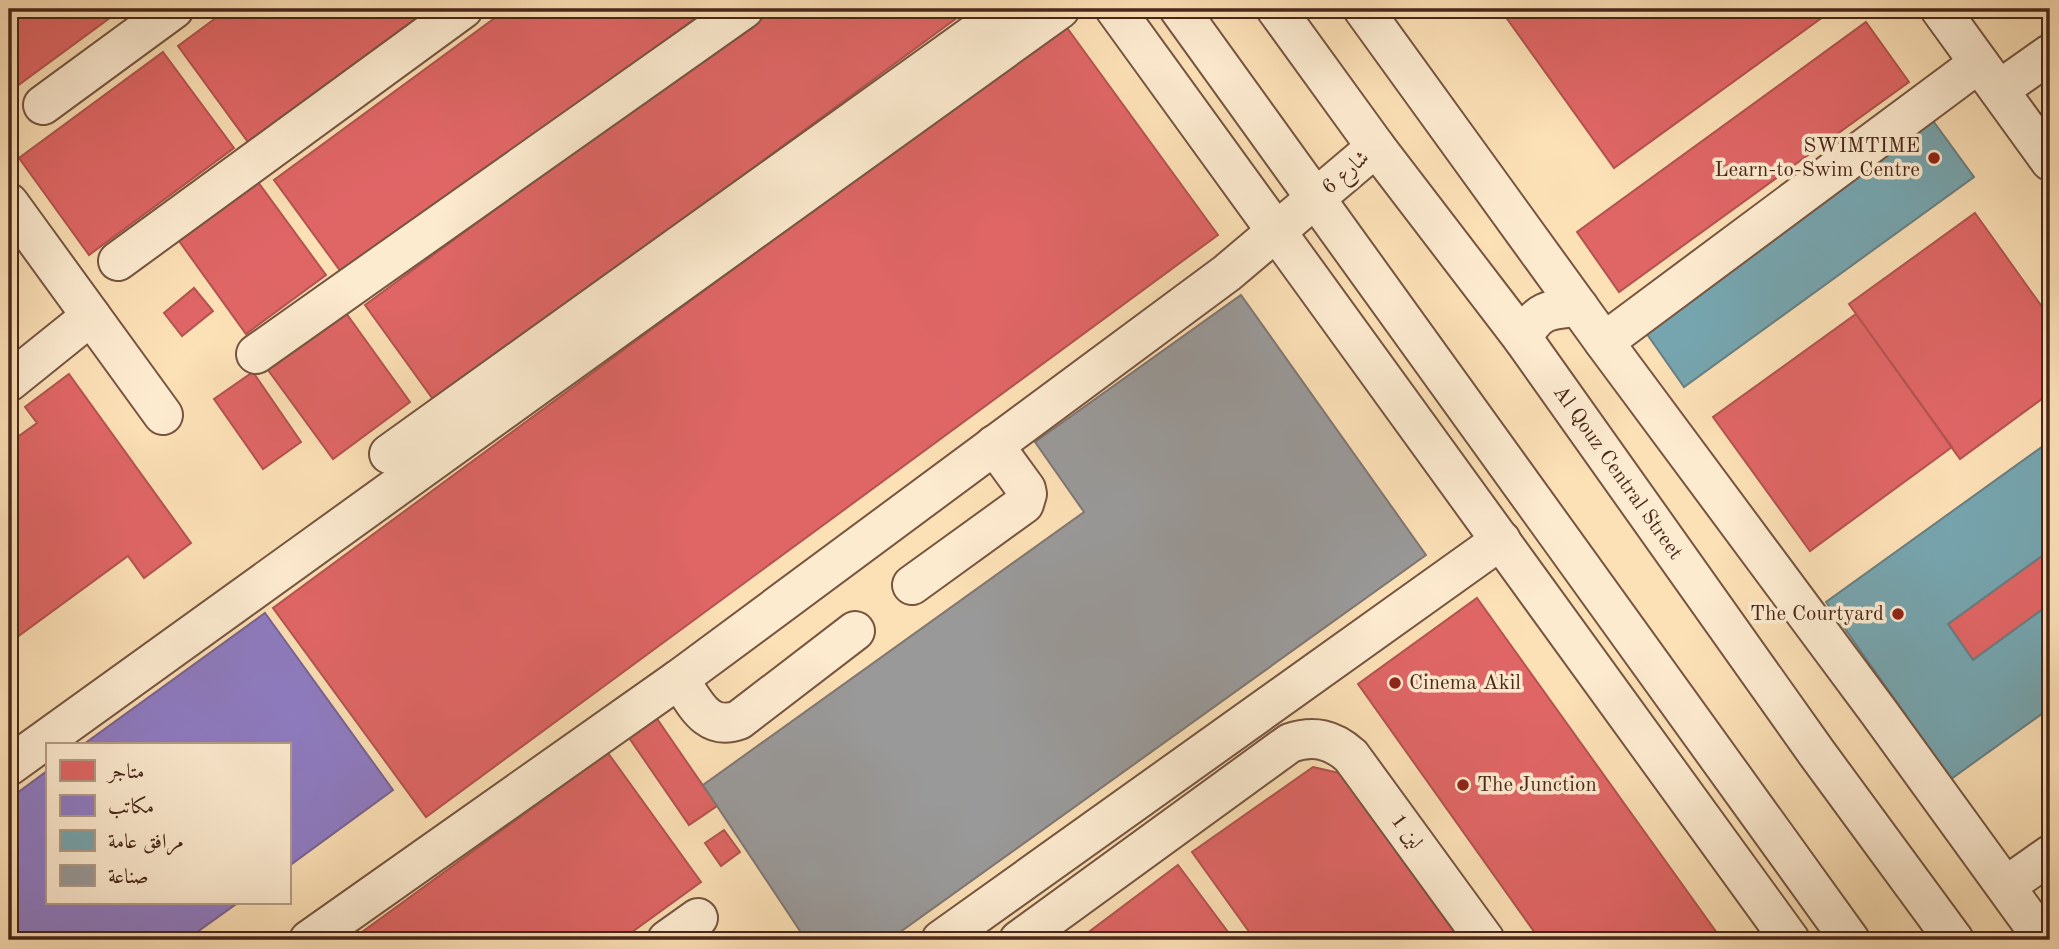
<svg xmlns="http://www.w3.org/2000/svg" width="2059" height="949" viewBox="0 0 2059 949" font-family="'Old Standard TT',Amiri,serif">
	<style>
		.shops { fill: #e06666; stroke: #b3534f; stroke-width: 2 }
		.offices { fill: #8e7cc3; stroke: #796290; stroke-width: 2 }
		.public { fill: #76a5af; stroke: #687f82; stroke-width: 2 }
		.industry { fill: #999; stroke: #817672; stroke-width: 2 }
		.lines { fill: none; stroke-linecap: round; stroke-linejoin: round }
		.minor-casing { stroke: #765440; stroke-width: 42 }
		.minor { stroke: #fdebd0; stroke-width: 38 }
		.poi-dot { fill: #8f2418; stroke: #fdebd0; stroke-width: 2.5 }
		.labels { text-anchor: middle; dominant-baseline: central; stroke-width: 7; stroke-linejoin: round; paint-order: stroke }
		.poi-label { font-size: 21px; fill: #492618; stroke: #fdebd0; text-anchor: end }
		.street-label { font-size: 21px; fill: #492618; stroke: #fdebd0 }
	</style>
	<rect width="100%" height="100%" fill="#fce0b6"/>
	<filter id="stains"><feTurbulence type="fractalNoise" baseFrequency=".00286" numOctaves="4"/><feColorMatrix values="0 0 0 0 .2 0 0 0 0 .09 0 0 0 0 .02 0 0 0 .5 -.17"/></filter>
	<radialGradient id="worn" r=".72"><stop offset=".6" stop-color="#630" stop-opacity="0"/><stop offset="1" stop-color="#630" stop-opacity=".3"/></radialGradient>
	<path class="shops" d="M9 9H122L9 92Z
		M228 9H429L248 142 178 46Z
		M507 9H708L344 276 274 180Z
		M768 9H969L435 402 365 305Z
		M1500 9H1834L1614 168Z
		M1866 22 1909 82 1619 292 1577 232Z
		M1065 25 1218 235 426 817 273 608Z
		M163 52 234 148 89 255 19 158Z
		M258 182 326 275 246 334 179 241Z
		M1975 213 2050 318V393L1960 459 1849 304Z
		M194 288 213 311 182 336 164 313Z
		M346 313 410 402 333 459 268 370Z
		M1856 314 1952 447 1810 551 1713 417Z
		M253 372 301 442 263 469 214 399Z
		M69 374 191 543 144 578 128 556 9 643V443L37 423 25 407Z
		M2050 550V604L1973 660 1948 624Z
		M1477 598 1722 940H1540L1358 684Z
		M651 710 717 806 689 825 623 729Z
		M608 753 701 882 621 940H351Z
		M1313 767 1343 774 1464 940H1255L1192 852Z
		M724 830 740 852 721 866 705 843Z
		M1178 865 1234 940H1078Z"/>
	<path class="offices" d="M265 613 393 790 289 866V744H84Z
		M47 771V902H239L186 940H9V799Z"/>
	<path class="public" d="M1931 118 1974 177 1684 387 1642 327Z
		M2050 441V550L1948 624 1973 660 2050 604V708L1951 779 1826 602Z"/>
	<path class="industry" d="M1241 295 1426 555 889 940H806L703 785 1084 512 1035 442Z"/>
	<g class="lines">
		<g class="minor-casing">
			<g id="minor">
				<path d="M1115 9 1790 940"/>
				<path d="M1179 9 1850 940"/>
				<path id="s1" d="M1276 9 1376 147 1523 339 1816 752 1954 940"/>
				<path d="M1363 9 1604 342 1878 711 2044 940"/>
				<path d="M1940 9 2050 161"/>
				<path d="M1999 90 2050 54"/>
				<path d="M43 105 174 9"/>
				<path d="M9 203 163 415"/>
				<path d="M118 261 463 9"/>
				<path d="M1523 339C1536 310 1549 309 1579 307"/>
				<path d="M1604 342 1979 63"/>
				<path d="M256 354 744 9"/>
				<path d="M9 382 91 316"/>
				<path d="M389 454 1009 9"/>
				<path d="M912 585 1024 504 1027 494 1026 489 994 445"/>
				<path d="M679 679C695 702 706 732 739 720L855 631"/>
				<path d="M9 766 1060 9"/>
				<path d="M2006 886 2050 855"/>
				<path d="M309 940 679 679 1227 273 1376 147"/>
				<path d="M667 940 698 918"/>
				<path d="M941 940 1501 540"/>
				<path d="M1019 940 1290 743C1314 735 1332 739 1351 756L1485 940"/>
			</g>
		</g>
		<use href="#minor" class="minor"/>
	</g>
	<g class="poi-dot">
		<circle cx="1934" cy="158" r="7"/>
		<circle cx="1898" cy="614" r="7"/>
		<circle cx="1395" cy="683" r="7"/>
		<circle cx="1463" cy="785" r="7"/>
	</g>
	<g class="labels">
		<g class="poi-label">
			<text x="1920" y="146">SWIMTIME<tspan x="1920" dy="24">Learn-to-Swim Centre</tspan></text>
			<text x="1884" y="614">The Courtyard</text>
			<text x="1409" y="683" text-anchor="start">Cinema Akil</text>
			<text x="1477" y="785" text-anchor="start">The Junction</text>
		</g>
		<g class="street-label">
			<text transform="translate(1346 173) rotate(-41)">شارع 6</text>
			<text stroke="none"><textPath href="#s1" startOffset="576">Al Qouz Central Street</textPath></text>
			<text transform="translate(1406 832) rotate(54)">لين 1</text>
		</g>
	</g>
	<rect width="2059" height="949" fill="none" stroke="#fce0b6" stroke-width="35"/>
	<rect x="10" y="10" width="2038" height="928" fill="none" stroke="#492618" stroke-width="3.5"/>
	<rect x="18" y="18" width="2024" height="914" fill="none" stroke="#492618" stroke-width="2"/>
	<rect x="46" y="743" width="245" height="161" fill="#fdebd0" stroke="#b59c86" stroke-width="2"/>
	<rect x="60" y="760" width="35" height="21" fill="#e06666" stroke="#b59c86" stroke-width="2"/>
	<text x="108" y="778" font-size="21" fill="#492618">متاجر</text>
	<rect x="60" y="795" width="35" height="21" fill="#8e7cc3" stroke="#b59c86" stroke-width="2"/>
	<text x="108" y="813" font-size="21" fill="#492618">مكاتب</text>
	<rect x="60" y="830" width="35" height="21" fill="#76a5af" stroke="#b59c86" stroke-width="2"/>
	<text x="108" y="848" font-size="21" fill="#492618">مرافق عامة</text>
	<rect x="60" y="865" width="35" height="21" fill="#999999" stroke="#b59c86" stroke-width="2"/>
	<text x="108" y="883" font-size="21" fill="#492618">صناعة</text>
	<rect width="100%" height="100%" filter="url(#stains)"/>
	<rect width="100%" height="100%" fill="url(#worn)"/>
</svg>
